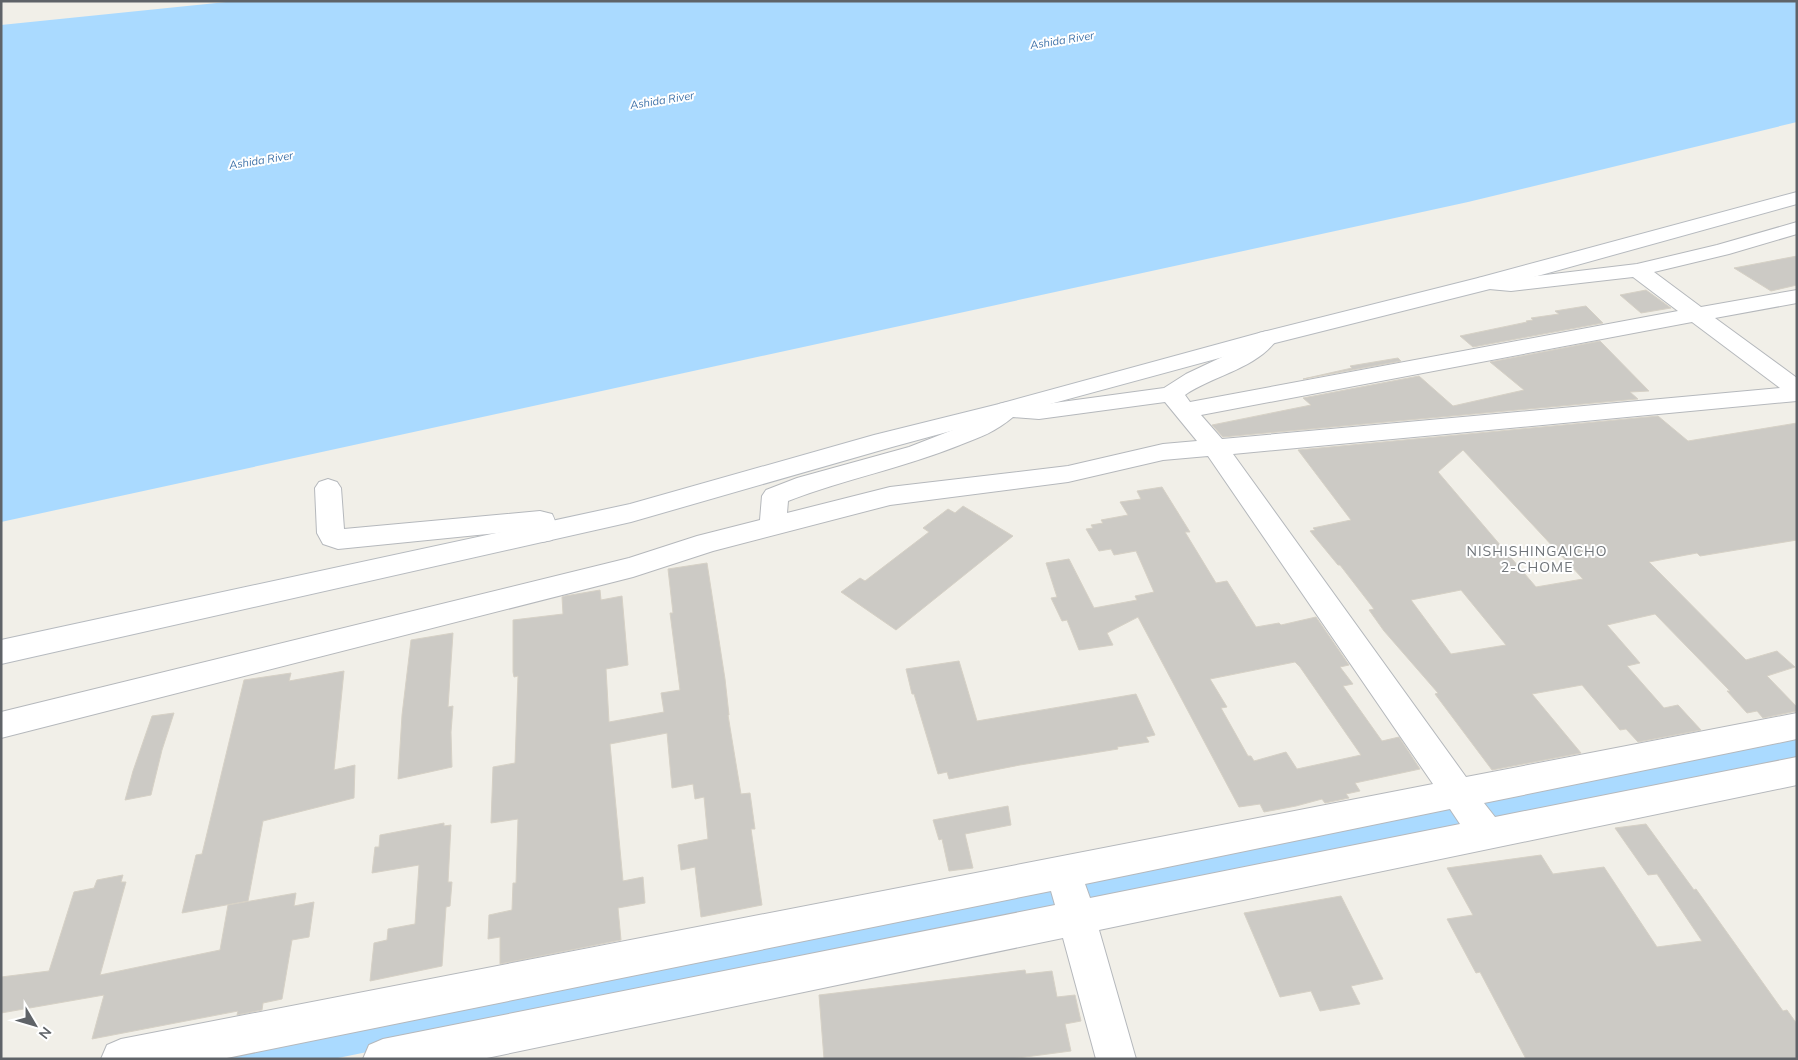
<svg xmlns="http://www.w3.org/2000/svg" width="1798" height="1060" viewBox="0 0 1798 1060" font-family="Mulish,sans-serif">
	<style>
		.water { fill: #aadaff }
		.lines { fill: none; stroke-linecap: round; stroke-linejoin: round }
		.canal { fill: #aadaff; fill-rule: evenodd }
		.building { fill: #cccac5; stroke: #d6d1c6; fill-rule: evenodd }
		.street-casing { stroke: #b5b8bc; stroke-width: 2 }
		.secondary-casing { stroke: #b6babf; stroke-width: 2 }
		.street { fill: #fff; fill-rule: evenodd }
		.secondary { fill: #fff; fill-rule: evenodd }
		.labels { text-anchor: middle; dominant-baseline: central; stroke-width: 4; stroke-linejoin: round; paint-order: stroke }
		.far-water-label { font-size: 11px; font-style: italic; fill: #4174aa; stroke: #fff }
		.neighbourhood-label { font-size: 14px; letter-spacing: 1px; fill: #70757a; stroke: #fff }
	</style>
	<rect width="100%" height="100%" fill="#f1efe8"/>
	<path class="water" d="M236 1H1797V122L1468 202 1 522V25Z"/>
	<g class="lines">
		<path class="canal" d="M1797 733V759L333 1059H212L218 1045 232 1039Z"/>
	</g>
	<path class="building" d="M1797 256V285L1771 291 1734 268Z
		M1646 290 1671 308 1641 313 1620 295Z
		M1586 306 1603 323 1473 347 1460 336 1527 322 1526 321 1533 320 1531 318 1559 314 1555 311Z
		M1600 341 1649 391 1630 392 1638 399 1223 437 1212 425 1311 405 1303 398 1419 376 1453 406 1524 390 1490 362Z
		M1398 358 1401 361 1303 379 1352 368 1350 366Z
		M1658 416 1688 441 1797 423V540L1700 556 1697 553 1649 562 1746 660 1777 651 1795 667 1767 676 1797 707V711L1763 718 1757 711 1747 713 1727 691H1730L1655 614 1607 625 1640 663 1627 666 1664 708 1678 705 1701 730 1638 742 1626 729 1620 730 1582 685 1532 694 1581 753 1492 770 1435 694 1438 693 1384 631 1369 610 1374 609 1340 565H1338L1310 531 1315 530 1313 528 1351 520 1298 450ZM1463 450 1583 579 1536 587 1438 472ZM1461 590 1506 645 1451 654 1411 600Z
		M1162 487 1190 532H1185L1216 583 1227 581 1256 627 1279 623 1281 625 1316 617 1349 665 1340 667 1353 684 1343 686 1382 741 1399 737 1420 769 1355 783 1360 791 1346 794 1349 798 1325 803 1322 799 1296 806 1264 812 1260 804 1239 807 1138 617 1107 633 1113 645 1079 650 1067 620 1062 621 1051 598 1057 597 1046 563 1069 559 1094 608 1137 600 1135 596 1154 592 1136 551 1114 555 1111 549 1099 551 1086 529 1093 528 1091 525 1103 523 1101 520 1128 515 1120 502 1141 499 1137 491ZM1295 662 1300 667 1361 755 1297 769 1286 752 1254 761 1251 756H1248L1221 708 1227 707 1210 679Z
		M963 506 1013 536 896 630 841 592 860 578 865 581 929 532 923 528 948 509 955 513Z
		M707 563 725 679 729 715H728L741 794 750 793 755 829H751L762 905 701 917 695 867 681 870 678 845 708 839 704 797 695 799 693 784 672 788 667 733 610 744 623 881 643 877 645 903 618 908 621 940 500 964V937L488 939 489 915 512 910 513 883H516L518 819 491 823 493 767 515 763 518 676 514 677 513 672V620L563 614 562 597 565 596 600 590 601 600 622 596 628 665 606 669 609 722 664 712 661 693 680 690 670 613H673L668 569Z
		M453 633 448 707 453 706 451 732 452 767 398 779 402 715 411 640Z
		M959 661 977 721 1136 694 1155 735 1146 737 1149 742 1117 747 1118 749 1020 765 949 779 947 772 938 774 914 694H912L906 669Z
		M344 671 334 770 355 765 354 798 263 821 248 901 182 913 196 855 202 854 244 680 291 673 289 681Z
		M174 713 162 750 151 795 125 800 133 771 152 716Z
		M1008 806 1011 825 965 834 973 868 949 871 942 839 939 840 933 820Z
		M444 823V826L451 825 448 882H452L450 906 446 907 442 966 370 981 374 943 387 940 388 929 415 924 419 865 372 873 375 847H379L380 835Z
		M1646 824 1694 890 1696 889 1783 1011 1787 1010 1797 1024V1059H1526L1480 972 1476 973 1447 919 1473 915 1447 868 1541 855 1553 874 1604 867 1657 947 1702 941 1657 874 1648 875 1615 828Z
		M123 875 121 882H126L100 975 220 950 228 905 296 893 294 906 314 902 309 937 292 940 282 999 263 1003 262 1010 237 1015 238 1011 92 1039 104 995 1 1013V977L49 971 74 892 94 888 97 880Z
		M1341 896 1383 979 1351 986 1360 1004 1320 1011 1311 991 1280 997 1244 913Z
		M1025 970 1026 974 1052 971 1057 997 1075 995 1081 1021 1065 1024 1071 1051 1010 1059H824L819 995Z"/>
	<g class="lines">
		<g class="street-casing">
			<path id="street" d="M1797 222V234L1729 254 1654 272 1701 307 1797 290V303L1715 318 1797 378V401L1233 454 1466 777 1797 713V739L1484 803 1495 817 1797 757V785L1099 930 1136 1059H1096L1063 938 482 1059H363L369 1045 383 1039 1055 905 1051 891 222 1059H101L107 1045 121 1039 1433 784 1208 456 1163 460 1068 482 890 505 713 551 633 577 1 738V712L629 558 697 536 760 520 762 496 766 490 797 478 909 447 981 419 999 404 1008 402 1039 405 1164 388 1186 374 1239 349 1259 333 1267 331 1275 333 1278 338C1257 369 1214 375 1185 395L1190 402 1678 311 1633 277 1511 291 1478 288 1475 283 1478 278 1486 277 1511 279 1637 264 1717 245ZM1692 322 1780 388 1222 439 1201 415ZM1165 402 1197 441 1163 444 1068 466 890 487 787 513 788 501C844 479 904 468 960 445 981 437 995 432 1013 417L1039 419ZM1450 809 1460 824 1090 898 1085 884Z
				M328 479 337 482 341 488 344 529 540 511 552 514C557 523 557 531 552 540L542 542 532 540 528 530 338 549 323 544 317 533 315 488 319 482Z"/>
		</g>
		<g class="secondary-casing">
			<path id="secondary" d="M1797 192V204L1494 288 1275 343 892 447 631 522 1 664V640L630 504 874 435 999 404 1259 333 1478 278Z"/>
		</g>
		<use href="#street" class="street"/>
		<use href="#secondary" class="secondary"/>
	</g>
	<g class="labels">
		<g class="far-water-label">
			<text transform="translate(1062 40) rotate(-9)">Ashida River</text>
			<text transform="translate(662 100) rotate(-9)">Ashida River</text>
			<text transform="translate(261 160) rotate(-9)">Ashida River</text>
		</g>
		<g class="neighbourhood-label">
			<text x="1537" y="551">NISHISHINGAICHO<tspan x="1537" dy="16">2-CHOME</tspan></text>
		</g>
	</g>
	<rect width="1798" height="1060" fill="none" stroke="#5f6368" stroke-width="5"/>
	<g transform="translate(35 1025) rotate(128)" stroke="#ffffff" stroke-width="4" paint-order="stroke">
	<path d="M0-4L9 19L0 12L-9 19Z" fill="#5f6368"/>
	<text y="-8" font-size="14" font-weight="bold" text-anchor="middle" fill="#5f6368">N</text>
	</g>
</svg>
